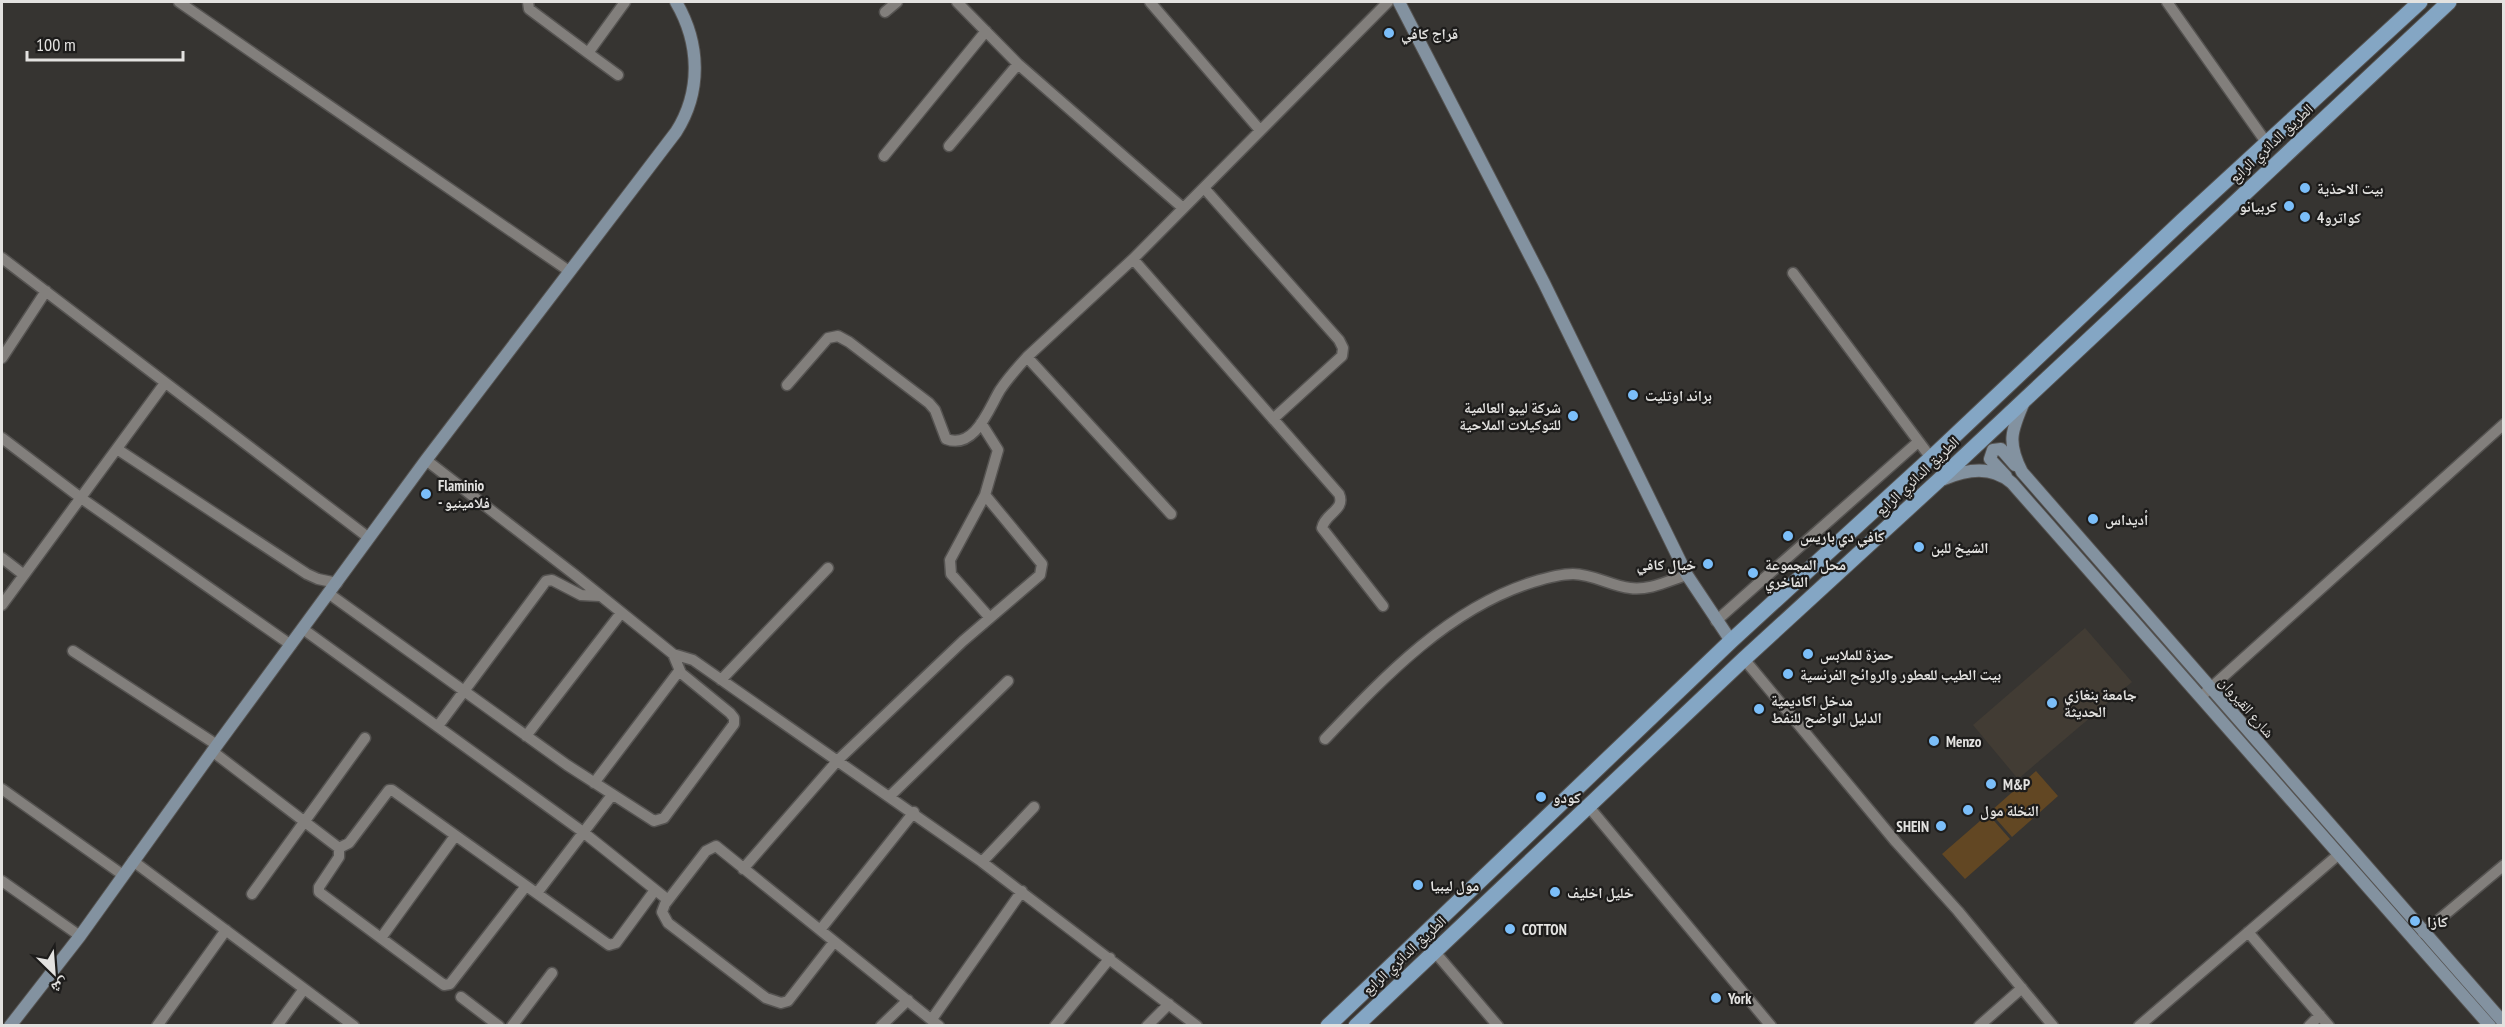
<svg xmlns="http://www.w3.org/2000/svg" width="2505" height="1027" viewBox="0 0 2505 1027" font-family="'PT Sans Narrow','Noto Naskh Arabic',sans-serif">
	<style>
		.built { fill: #423c34 }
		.green { fill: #624723 }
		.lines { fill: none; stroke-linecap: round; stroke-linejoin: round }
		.street-casing { stroke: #555351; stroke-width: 13 }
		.secondary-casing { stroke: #555351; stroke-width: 14 }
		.primary-casing { stroke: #555351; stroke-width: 17 }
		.street { stroke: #827f7c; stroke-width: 10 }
		.secondary { stroke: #8392a0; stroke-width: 12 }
		.primary { stroke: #84a6c4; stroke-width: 15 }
		.poi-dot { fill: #7bbef9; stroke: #1d1c1b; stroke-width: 2 }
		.labels { text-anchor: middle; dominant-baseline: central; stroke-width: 4.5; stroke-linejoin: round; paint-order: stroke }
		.poi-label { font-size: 15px; font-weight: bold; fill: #e3e2e0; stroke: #1d1c1b; text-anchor: start }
		.street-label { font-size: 15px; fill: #e3e2e0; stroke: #1d1c1b }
	</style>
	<rect width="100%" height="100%" fill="#363431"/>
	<path class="built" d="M2085 628 2132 682 2018 779 1973 725Z"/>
	<path class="green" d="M2036 771 2058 796 2012 837 1990 812Z
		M1988 814 2010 839 1965 879 1942 854Z"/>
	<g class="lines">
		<g class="street-casing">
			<path id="street" d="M179 2 569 271
				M528 2 529 9 588 53 625 2
				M957 2 1018 64 1183 208
				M1150 2 1259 129
				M2167 2 2266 142
				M885 12 897 2
				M588 53 618 75
				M949 146 1018 64
				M884 156 986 31
				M1204 188 1339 340 1343 348 1342 356 1273 419
				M2 258 369 538
				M1133 259 1339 494C1346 510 1325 513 1322 528L1383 606
				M1793 273 1931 458
				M1027 357 1171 514
				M2 358 46 291
				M787 385 828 338 838 336 849 342 929 403 935 410 946 439C975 450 989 408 1000 390 1008 378 1017 368 1027 357L1133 259 1388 2
				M2 438 81 498 291 645
				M117 449 307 574 318 579 337 583
				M426 460 575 575 673 654 693 660 982 862 1197 1026
				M985 495 950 560 951 574 990 618
				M2 558 24 575
				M328 593 567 765 654 821 664 818 734 724V718L730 713 681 673 673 654
				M2 605 165 383
				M1716 621 1918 442
				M303 629 583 832 668 900
				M73 651 217 745
				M1744 659 1896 842 1958 911 2053 1026
				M721 680 828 568
				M2205 693 2504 424
				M438 726 546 581 552 580 581 595 600 596
				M526 736 621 613
				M1325 739C1384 677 1449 608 1533 582 1546 578 1560 574 1573 574 1593 574 1611 586 1630 588 1649 591 1670 580 1687 575
				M212 751 339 848
				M594 783 679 671
				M2 789 123 875
				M890 796 1008 681
				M1589 807 1771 1026
				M339 848 349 843 389 790H392L609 945 616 943 655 890
				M339 848V857L319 887V892L444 985 450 984 526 886
				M133 861 354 1026
				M982 862 1034 807
				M743 869 838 760 963 641 1040 575 1042 564 985 495 998 450 981 423
				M2 881 80 936
				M537 893 612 795
				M252 894 365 738
				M820 930 914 812
				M2248 932 2329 1026
				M2423 933 2504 865
				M381 938 455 836
				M834 942 788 1001 781 1003 766 998 668 923 662 912 665 904 706 851 716 846 939 1026
				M1434 951 1498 1026
				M461 997 499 1026
				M932 1019 1022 891
				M157 1026 226 930
				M277 1026 304 989
				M512 1026 552 973
				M881 1026 908 1000
				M1055 1026 1110 958
				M1147 1026 1169 1004
				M1979 1026 2022 988
				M2139 1026 2338 855
				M2309 1026 2320 1015"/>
		</g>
		<g class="secondary-casing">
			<path id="secondary" d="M1399 2 1544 283 1687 575 1731 641
				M2024 402C2011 431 2007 443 2022 472L2504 1023
				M2006 476 1990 459 1993 450 2001 449 2015 465
				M1944 479C1967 469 1992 465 2012 483L2490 1026
				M10 1026 80 936 217 745 426 460 676 132C702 91 700 43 676 2"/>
		</g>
		<g class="primary-casing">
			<path id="primary" d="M1328 1026 1731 641 1931 458 2182 221 2420 2
				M1356 1026 1744 659 1938 481 2449 2"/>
		</g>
		<use href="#street" class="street"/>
		<use href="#secondary" class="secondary"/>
		<use href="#primary" class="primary"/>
	</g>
	<g class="poi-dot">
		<circle cx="1389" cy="33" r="6"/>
		<circle cx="2305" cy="188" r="6"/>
		<circle cx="2289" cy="206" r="6"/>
		<circle cx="2305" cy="217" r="6"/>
		<circle cx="1633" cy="395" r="6"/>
		<circle cx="1573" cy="416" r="6"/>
		<circle cx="426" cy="494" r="6"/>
		<circle cx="2093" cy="519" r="6"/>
		<circle cx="1788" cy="536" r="6"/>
		<circle cx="1919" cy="547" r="6"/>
		<circle cx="1708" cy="564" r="6"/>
		<circle cx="1753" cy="573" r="6"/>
		<circle cx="1808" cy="654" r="6"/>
		<circle cx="1788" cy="674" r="6"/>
		<circle cx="2052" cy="703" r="6"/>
		<circle cx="1759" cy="709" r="6"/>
		<circle cx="1934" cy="741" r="6"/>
		<circle cx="1991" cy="784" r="6"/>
		<circle cx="1541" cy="797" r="6"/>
		<circle cx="1968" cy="810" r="6"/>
		<circle cx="1941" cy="826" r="6"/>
		<circle cx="1418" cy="885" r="6"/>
		<circle cx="1555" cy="892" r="6"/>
		<circle cx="2415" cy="921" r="6"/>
		<circle cx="1510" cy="929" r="6"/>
		<circle cx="1716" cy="998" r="6"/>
	</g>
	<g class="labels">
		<g class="poi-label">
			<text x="1401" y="33">قراج كافي</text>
			<text x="2317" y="188">بيت الاحذية</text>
			<text x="2277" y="206" text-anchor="end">كربيانو</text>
			<text x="2317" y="217">كواترو4</text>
			<text x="1645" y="395">براند اوتليت</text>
			<text x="1561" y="407" text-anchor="end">شركة ليبو العالمية<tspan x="1561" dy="17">للتوكيلات الملاحية</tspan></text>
			<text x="438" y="485">Flaminio<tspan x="438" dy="17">- فلامينيو</tspan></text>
			<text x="2105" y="519">أديداس</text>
			<text x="1800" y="536">كافي دي باريس</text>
			<text x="1931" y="547">الشيخ للبن</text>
			<text x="1696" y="564" text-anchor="end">خيال كافي</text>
			<text x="1765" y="564">محل المجموعة<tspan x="1765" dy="17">الفاخري</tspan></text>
			<text x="1820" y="654">حمزة للملابس</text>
			<text x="1800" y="674">بيت الطيب للعطور والروائح الفرنسية</text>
			<text x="2064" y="694">جامعة بنغازي<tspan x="2064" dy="17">الحديثة</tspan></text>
			<text x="1771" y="700">مدخل اكاديمية<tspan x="1771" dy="17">الدليل الواضح للنفط</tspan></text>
			<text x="1946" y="741">Menzo</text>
			<text x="2003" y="784">M&amp;P</text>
			<text x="1553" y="797">كودو</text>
			<text x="1980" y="810">النخلة مول</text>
			<text x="1929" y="826" text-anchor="end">SHEIN</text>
			<text x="1430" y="885">مول ليبيا</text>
			<text x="1567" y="892">خليل اخليف</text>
			<text x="2427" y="921">كازا</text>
			<text x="1522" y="929">COTTON</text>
			<text x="1728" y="998">York</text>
		</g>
		<g class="street-label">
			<text transform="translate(2271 143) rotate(-43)">الطريق الدائري الرابع</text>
			<text transform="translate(1917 476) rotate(-43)">الطريق الدائري الرابع</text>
			<text transform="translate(2247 707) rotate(49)">شارع القيروان</text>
			<text transform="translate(1404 955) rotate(-43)">الطريق الدائري الرابع</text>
		</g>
	</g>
	<rect width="2505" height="1027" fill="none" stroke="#e3e2e0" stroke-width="6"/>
	<g transform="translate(54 973) rotate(155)" stroke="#1d1c1b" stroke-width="4.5" paint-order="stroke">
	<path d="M0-4.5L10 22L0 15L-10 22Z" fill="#e3e2e0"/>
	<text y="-9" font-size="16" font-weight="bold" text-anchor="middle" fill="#e3e2e0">ش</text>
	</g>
	<path d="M27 51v9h156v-9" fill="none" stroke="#e3e2e0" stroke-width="3"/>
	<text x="36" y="51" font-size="18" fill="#e3e2e0" stroke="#1d1c1b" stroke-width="4.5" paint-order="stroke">100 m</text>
</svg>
